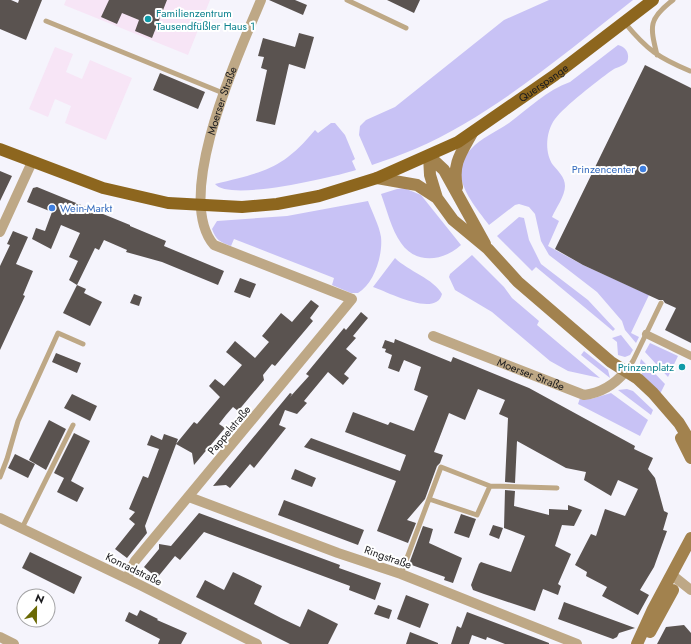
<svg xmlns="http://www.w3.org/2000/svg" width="691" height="644" viewBox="0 0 691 644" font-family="Jost,sans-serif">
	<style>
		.education { fill: #f7e5f6 }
		.green { fill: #c8c2f5 }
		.building { fill: #5a5350 }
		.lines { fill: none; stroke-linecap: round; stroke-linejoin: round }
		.service { stroke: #bea886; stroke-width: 5 }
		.pedestrian { stroke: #bea886; stroke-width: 8 }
		.minor { stroke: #bea886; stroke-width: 10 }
		.secondary { stroke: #a2824e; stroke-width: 12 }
		.primary { stroke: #8d661e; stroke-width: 12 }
		.culture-dot { fill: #0f9aa8; stroke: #fff; stroke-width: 1.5 }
		.shop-dot { fill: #3f7fe0; stroke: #fff; stroke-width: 1.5 }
		.labels { text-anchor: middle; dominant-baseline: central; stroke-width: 4; stroke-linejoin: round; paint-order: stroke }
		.culture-label { font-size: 11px; fill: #0d838f; stroke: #fff; text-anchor: start }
		.street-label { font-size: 11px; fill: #1a1a1d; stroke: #fff }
		.shop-label { font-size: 11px; fill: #366cbe; stroke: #fff; text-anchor: end }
	</style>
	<rect width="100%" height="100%" fill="#f5f4fc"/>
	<path class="education" d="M66 0H210L188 55 64 5Z
		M55 47 73 54 66 72 82 79 90 60 132 78 106 140 65 123 71 106 55 99 48 117 29 109Z"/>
	<path class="green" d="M549 0H633C565 53 495 114 415 149 401 155 386 160 372 165L359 135 360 126 366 120 395 107 504 20Z
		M618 45C627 47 630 55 627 62 622 67 616 67 611 71 597 81 565 106 555 119 546 131 544 152 553 165 558 171 565 177 565 186 565 196 556 208 552 217L559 221 548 246 583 265 649 295 631 333 639 337 636 343 625 330 622 321 597 292 549 255 541 241 535 214 529 207 519 204 515 205 489 225C473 204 446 174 471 149 481 138 496 132 509 123 528 109 547 90 570 82Z
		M331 123H335L345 135 355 159 352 161 356 170C334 177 229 202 215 184 263 172 282 170 315 130L318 133Z
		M404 188 421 195 461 245C444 261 416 265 401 243 391 229 387 210 381 194L397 189Z
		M368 201C372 212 379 225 381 237 383 255 374 284 358 293H351L332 285 334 278 234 239 231 246C220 242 216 240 212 229L217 221 287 216Z
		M519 217 524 218 529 240 541 264 588 300 615 329 613 331 536 267 532 271 497 236Z
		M472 255 504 287 512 298 539 321 537 325 600 378 568 371 550 361 492 312 455 290 449 277 450 274Z
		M395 258C408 271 434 279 442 294 436 318 388 292 373 287Z
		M621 335 633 350 630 355 625 357 618 355 617 342 612 338Z
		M650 343 678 356 668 377 645 352Z
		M584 351 608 370 610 378 581 355Z
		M641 359 665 384 660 394C650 383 636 375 641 359Z
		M627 389 633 391 653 410 651 415 618 390Z
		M611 393 648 420 640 436 578 404 580 398 591 399Z"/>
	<path class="building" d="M0 0H11L18 3 19 0H42L26 40 0 29Z
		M109 0H167L152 38 135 31 139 20 122 13 117 24 101 17Z
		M269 0H295L307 5 303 15Z
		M387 0H420L414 13Z
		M299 33 314 37 305 69 289 64 275 125 256 121 267 70 261 68 264 57 258 56 263 38 295 47Z
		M645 65 691 88V343L665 330 676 308 665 303 663 300H659L583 265 555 249Z
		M160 73 205 92 198 109 153 90Z
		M0 171 12 176 0 201Z
		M37 187 130 225V226L166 241 164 246 224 271 218 285 162 262 126 252 127 250 104 240 99 250 95 248 77 285 69 280 78 261 69 257 80 233 61 225 51 249 32 239 36 228 45 231 52 212 27 202 33 188Z
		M13 231 28 237 16 264 33 271 23 295 25 296 0 350V266L10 245 7 244Z
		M240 278 256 284 250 298 234 292Z
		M77 285 86 289 84 293 102 302 90 326 63 313Z
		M134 294 142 297 139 306 130 303Z
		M311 300 319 306 310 318 313 321 275 366 272 364 263 375 264 380 238 411 233 407 226 415 219 424 225 428 194 465 192 453 176 444 194 422 197 424 220 397 209 386 215 379 224 386 242 365 226 352 235 341 255 358 269 342 262 336 281 313 292 322Z
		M361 312 368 318 353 336 356 338 346 349 357 358 344 374 349 378 343 385 328 372 304 401 307 403 297 414 285 410 279 425 286 428 254 468 250 464 230 488 226 485 213 486 290 393 292 394 290 397 309 376 306 374 344 328 346 330Z
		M395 339 451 362 453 357 529 388 635 446 634 449 653 458 648 469 655 478 664 511 668 513 663 530 667 531 654 567 640 590 649 595 638 615 602 596 607 587 586 576 587 572 575 565 591 534 596 536 605 509 625 516 638 489 618 480 611 496 584 480 586 472 566 468 517 441 515 483 505 482 508 418 499 414 505 400 478 389 465 420 449 413 434 452 443 455 440 463 437 466 425 499 407 520 416 523 408 543 377 531 396 481 304 447 311 438 400 471 406 455 345 432 353 412 388 425 390 422 414 431 428 396 414 390 421 367 404 360 399 372 388 368 392 355 385 352 386 349 382 348 385 340 394 343Z
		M56 353 81 363 77 373 52 362Z
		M72 394 97 406 90 421 64 408Z
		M49 420 66 429 46 470 29 460Z
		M74 433 90 441 71 481 84 488 77 502 57 492 64 478 54 473Z
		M164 434 178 439 145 526 147 533 127 558 115 549 135 524 129 519 135 512 129 509 143 476 148 478 159 449 147 445 151 435 162 440Z
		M15 454 35 464 28 478 8 468Z
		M295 469 316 478 312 487 291 479Z
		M505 490 515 491 514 506 549 515V509L568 510V505L582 510 574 526 562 525 555 546 571 554 558 584 561 586 558 595 543 589 535 611 484 594 473 590 471 585 479 564 481 562 511 572 525 536 504 528Z
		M284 500 364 530 358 545 278 515Z
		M199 513 340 565 339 568 381 583 375 600 349 590 350 586 204 532 180 560 175 556 157 578 144 567 159 549V544L171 546Z
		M461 514 476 519 469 538 454 533Z
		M493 525 503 528 499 539 489 535Z
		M423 526 433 529 429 543 462 558 453 583 444 580 445 577 409 564Z
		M30 552 82 577 74 594 22 568Z
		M233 572 262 586 254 604 281 618 300 627 308 609 338 624 328 644H290L196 597 205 580 224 590Z
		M406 595 429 604 420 628 397 619Z
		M564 602 635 628 619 633 617 637 613 639 558 619Z
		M378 605 392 610 389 619 374 614Z
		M140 610 158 619 157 620 187 633 181 644H158L160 639 125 621 129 612 137 616Z
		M467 612 549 643V644H505L487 637 486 640 472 635 469 644H451L457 626 461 628Z
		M684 625 691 633V644H657L666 627Z
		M410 632 438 643V644H406Z"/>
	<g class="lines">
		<path class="service" d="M347 0 406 28
			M46 21 223 93
			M625 23C647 50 659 58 690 71
			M657 55C650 26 648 19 673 0
			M626 371 633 361 661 303
			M0 477 7 459 18 421 58 333 83 344
			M490 486 557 488
			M22 528 73 425
			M401 574 441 467 490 486 477 515 429 499"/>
		<path class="pedestrian" d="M646 334 691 356"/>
		<g class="minor">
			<path d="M0 232 32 162"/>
			<path id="s1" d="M433 336 584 395C601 393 614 385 625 372"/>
			<path d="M189 497 338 553 401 574 577 644"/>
			<path d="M0 518 140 585 257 644"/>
			<path d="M672 575 691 590"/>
			<path id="s2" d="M127 578 135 561 352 299 214 245C172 196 240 51 261 0"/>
			<path d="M0 637 14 644"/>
		</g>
		<path class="secondary" d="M429 156 444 170 485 244
			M429 156 430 175 437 198
			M377 178 417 185 437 198 453 220 488 249 518 282 611 362 638 379 653 393 679 423 691 443
			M457 187C452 164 461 153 472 133
			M681 438 691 458
			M650 632 673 590
			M637 644 653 609 691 538"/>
		<path class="primary" id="s3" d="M0 149 103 188 168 203 242 207 277 204 319 196 377 178 458 142 555 75 653 0"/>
	</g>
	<g class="culture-dot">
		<circle cx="148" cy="19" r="4"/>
		<circle cx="682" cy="367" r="4"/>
	</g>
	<g class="shop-dot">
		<circle cx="643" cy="169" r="4"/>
		<circle cx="52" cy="208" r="4"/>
	</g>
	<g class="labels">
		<g class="culture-label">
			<text x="156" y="13">Familienzentrum<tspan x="156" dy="13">Tausendfüßler Haus 1</tspan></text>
			<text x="674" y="367" text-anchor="end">Prinzenplatz</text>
		</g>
		<g class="street-label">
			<text stroke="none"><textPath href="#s3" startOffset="582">Querspange</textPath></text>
			<text stroke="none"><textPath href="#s2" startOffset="657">Moerser Straße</textPath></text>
			<text stroke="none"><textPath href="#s1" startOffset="105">Moerser Straße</textPath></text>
			<text transform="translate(229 430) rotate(-50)">Pappelstraße</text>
			<text transform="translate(388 557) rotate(19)">Ringstraße</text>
			<text transform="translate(134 569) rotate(26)">Konradstraße</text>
		</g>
		<g class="shop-label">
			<text x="635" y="169">Prinzencenter</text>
			<text x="60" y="208" text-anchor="start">Wein-Markt</text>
		</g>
	</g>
	<g transform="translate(36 608) rotate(22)"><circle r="19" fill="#ffffff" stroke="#a3a3a5"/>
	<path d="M0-3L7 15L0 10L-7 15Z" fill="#6a6904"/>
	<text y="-6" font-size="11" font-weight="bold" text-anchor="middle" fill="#1a1a1d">N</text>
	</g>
</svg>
